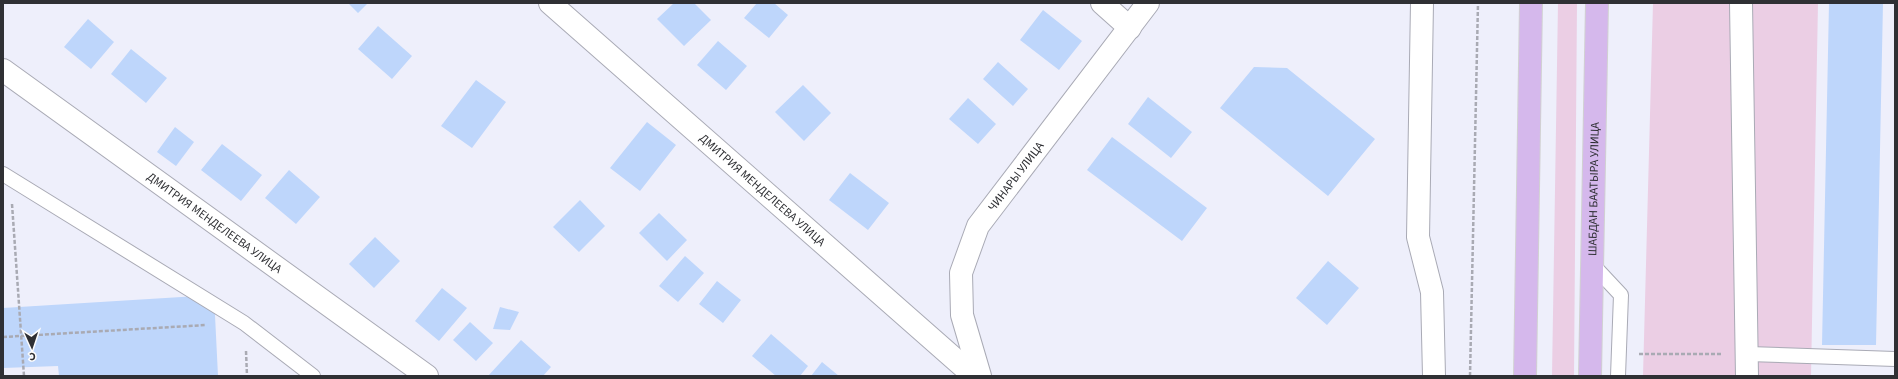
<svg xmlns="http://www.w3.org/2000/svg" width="1898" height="379" viewBox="0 0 1898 379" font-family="'Source Sans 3',sans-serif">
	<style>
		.green { fill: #ebcee4 }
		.building { fill: #bed6fb }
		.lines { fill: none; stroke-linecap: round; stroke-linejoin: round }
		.service-casing { stroke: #a9aab5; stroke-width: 16 }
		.minor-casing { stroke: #a9aab5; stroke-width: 24 }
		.primary-casing { stroke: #d1d1d2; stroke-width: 24 }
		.path { stroke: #a9aab3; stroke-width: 2.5; stroke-dasharray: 4 2; stroke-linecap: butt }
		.service { stroke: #fff; stroke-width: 14 }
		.minor { stroke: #fff; stroke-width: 22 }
		.primary { stroke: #d5b8ec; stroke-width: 22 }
		.labels { text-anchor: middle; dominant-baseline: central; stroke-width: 3; stroke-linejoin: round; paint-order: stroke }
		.street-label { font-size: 12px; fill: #2f3034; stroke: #fdfdfd }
	</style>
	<rect width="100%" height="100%" fill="#eeeffb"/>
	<path class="green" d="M1558 3H1577L1574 376H1552Z
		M1653 3H1818L1811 376H1643Z"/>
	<path class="building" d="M348 3H368L358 13Z
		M674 3H694L711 20 684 46 657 19Z
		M757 3H774L788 15 769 38 744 18Z
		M1829 3H1883L1876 345H1822Z
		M1043 10 1082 41 1059 70 1020 40Z
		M88 19 114 42 91 69 64 47Z
		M378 26 412 56 392 79 358 49Z
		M718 41 747 66 726 90 697 65Z
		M131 49 167 78 146 103 111 74Z
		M998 62 1028 89 1013 106 983 79Z
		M1254 67 1287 68 1375 139 1328 196 1220 108Z
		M476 80 506 102 472 148 441 126Z
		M803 85 831 113 804 141 775 112Z
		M1148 97 1192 132 1171 158 1128 124Z
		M968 98 996 124 978 144 949 119Z
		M647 122 676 145 640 191 610 168Z
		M175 127 194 142 176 166 157 152Z
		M1112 137 1207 208 1182 241 1087 170Z
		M222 144 262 175 241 201 201 170Z
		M289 170 320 197 296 224 265 198Z
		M850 173 889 203 868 230 829 200Z
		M580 200 605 226 579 252 553 227Z
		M659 213 687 240 667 261 639 233Z
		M375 237 400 261 374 288 349 264Z
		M685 256 704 273 678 302 659 286Z
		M1328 261 1359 288 1327 325 1296 298Z
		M717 281 741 300 723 323 699 304Z
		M442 288 467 308 439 341 415 321Z
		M214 295 218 376H59L58 366 3 368V308Z
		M500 307 519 312 510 330 493 329Z
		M470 322 493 343 476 361 453 340Z
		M771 334 808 366 800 376H776L752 356Z
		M521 340 551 367 543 376H488Z
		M822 362 839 376H811Z"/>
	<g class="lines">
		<g class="service-casing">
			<path id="service" d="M3 174 244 323 313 376
				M1592 264 1621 295 1618 376
				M1748 354 1895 359"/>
		</g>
		<g class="minor-casing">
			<g id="minor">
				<path id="s1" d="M550 3 974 376"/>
				<path d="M1102 3 1130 28"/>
				<path d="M1422 3 1418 237 1432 292 1434 376"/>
				<path d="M1741 3 1747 376"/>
				<path id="s2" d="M3 70 427 376"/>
				<path id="s3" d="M980 376 962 315 961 273 978 226 1148 3"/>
			</g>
		</g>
		<g class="primary-casing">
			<g id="primary">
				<path d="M1525 376 1531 3"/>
				<path id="s4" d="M1590 376 1597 3"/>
			</g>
		</g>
		<path class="path" d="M12 204 24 376
			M3 337 206 325
			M246 351 247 376
			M1639 354H1722
			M1470 376 1478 3"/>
		<use href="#service" class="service"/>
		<use href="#minor" class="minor"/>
		<use href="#primary" class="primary"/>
	</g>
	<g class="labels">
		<g class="street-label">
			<text stroke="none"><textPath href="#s3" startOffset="218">ЧИНАРЫ УЛИЦА</textPath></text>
			<text stroke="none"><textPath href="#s1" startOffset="283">ДМИТРИЯ МЕНДЕЛЕЕВА УЛИЦА</textPath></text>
			<text stroke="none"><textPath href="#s4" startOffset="187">ШАБДАН БААТЫРА УЛИЦА</textPath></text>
			<text stroke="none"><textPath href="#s2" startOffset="261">ДМИТРИЯ МЕНДЕЛЕЕВА УЛИЦА</textPath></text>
		</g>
	</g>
	<rect width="1898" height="379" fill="none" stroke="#2f3034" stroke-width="8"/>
	<g transform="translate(32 347) rotate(177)" stroke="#fdfdfd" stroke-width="3" paint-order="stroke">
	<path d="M0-3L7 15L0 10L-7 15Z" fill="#2f3034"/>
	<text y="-6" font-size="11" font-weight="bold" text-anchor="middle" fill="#2f3034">С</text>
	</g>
</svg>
